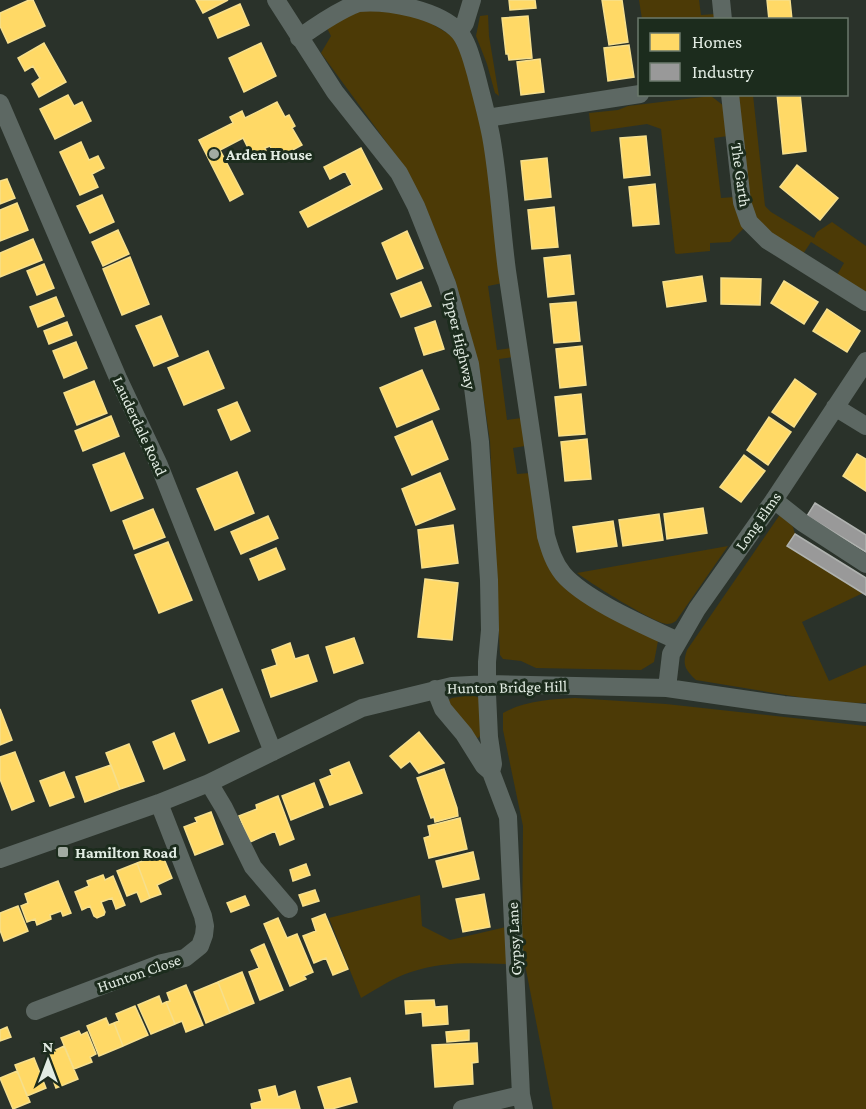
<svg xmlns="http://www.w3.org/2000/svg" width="866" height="1109" viewBox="0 0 866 1109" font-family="'Crimson Pro',serif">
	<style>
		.green { fill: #4c3a06 }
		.homes { fill: #ffd966; stroke: #f6df8c; stroke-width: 1.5 }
		.industry { fill: #999; stroke: #afb2af; stroke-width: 1.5 }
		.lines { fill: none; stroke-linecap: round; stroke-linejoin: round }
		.minor { stroke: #5d6863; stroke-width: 18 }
		.poi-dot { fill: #a2aba2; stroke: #1c2c1d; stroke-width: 2 }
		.labels { text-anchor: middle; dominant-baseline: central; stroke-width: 6; stroke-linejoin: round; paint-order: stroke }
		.poi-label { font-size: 16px; font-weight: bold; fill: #e2ece3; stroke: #1c2c1d; text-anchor: start }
		.street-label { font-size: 16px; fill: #e2ece3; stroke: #1c2c1d }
	</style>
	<rect width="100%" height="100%" fill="#2a322a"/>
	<path class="green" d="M639 0H699L701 15 716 14V17L702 18V20L642 19Z
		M360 10 410 11 454 37 461 46 483 119 503 283 488 286 497 350 512 348 513 357 499 359 507 420 522 418 525 446 513 448 517 474 530 473 547 560 658 641 654 662 641 670 536 668 521 661 503 659 500 655 490 441 478 362 455 280 424 203 406 169 321 53 331 36 327 28Z
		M488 15 489 36 499 96 495 93 487 64 476 36 480 16Z
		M738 95H753L765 206 771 212 814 238 817 232 832 222 866 246V292L837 275 844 263 811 242 803 254 762 227 754 213 750 203Z
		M711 96 724 106 728 136 714 138 721 198 735 197 744 228 730 242 710 243V251L677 254 675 253 661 129 647 124 591 132 589 113 618 110 628 106Z
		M781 513 793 527 795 534 787 546 863 593 802 622 829 681 866 665V703L809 702 798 697 696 680C685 669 682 665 687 650Z
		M728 546 676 621C673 623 671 624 667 624 654 623 590 583 577 573Z
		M471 695 480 698 481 735 478 738 473 737 447 701 452 698Z
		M575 698 666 704 866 726V1109H553L522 949 523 826 503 730V713C524 701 551 699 575 698Z
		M420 895 422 926 450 940 506 927V964C473 963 442 961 411 972 394 977 377 989 361 998L329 918Z"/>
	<path class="homes" d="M29 0H33L45 26 8 43 0 26V13Z
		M196 0H228L203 13Z
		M509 0H535L536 8 510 10Z
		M602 0H622L628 42 609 45Z
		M767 0H790L792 20H769Z
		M240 4 249 25 218 38 209 18Z
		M528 16 532 58 509 60 508 54H506L502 18Z
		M44 43 66 82 39 97 32 84 40 78 33 66 25 71 18 58Z
		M261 43 276 76 244 92 229 58Z
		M629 45 634 77 608 81 604 48Z
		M540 59 544 92 521 95 517 62Z
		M777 94H800L806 151 783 154Z
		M68 95 74 106 82 102 91 121 55 139 40 109Z
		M277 102 285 117 289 115 295 126 292 128 302 145 276 159 270 146 265 148 266 151 253 158 243 138 220 150 243 194 230 201 199 140 233 123 230 117 242 111 245 118Z
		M646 136 650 175 624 178 620 138Z
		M81 142 89 160 98 156 104 168 92 174 98 187 80 195 60 152Z
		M361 148 382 189 308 227 300 212 352 185 345 171 330 179 324 167Z
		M547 158 551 197 525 200 521 161Z
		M797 165 838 198 820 220 780 187Z
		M7 179 15 198 0 204V181Z
		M655 184 659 224 633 226 629 187Z
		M102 195 114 222 90 233 77 206Z
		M17 203 28 230 0 241V210Z
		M554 207 558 247 532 249 528 210Z
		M118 230 129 254 103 266 92 242Z
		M407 231 423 268 397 279 382 243Z
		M33 239 42 260 0 277V253Z
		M570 255 574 294 548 297 544 258Z
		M130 257 149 304 122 315 103 269Z
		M44 264 54 288 37 295 27 271Z
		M702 276 706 301 667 307 663 282Z
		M721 278 761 279 760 305 721 304Z
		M784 281 818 302 804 324 771 303Z
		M421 282 431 306 401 317 391 294Z
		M56 297 64 316 38 327 30 307Z
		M576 302 580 341 554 343 550 304Z
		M827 309 860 331 847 352 813 331Z
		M161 316 178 356 154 366 136 326Z
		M435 321 444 349 424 355 415 328Z
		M67 322 72 335 49 344 44 331Z
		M76 342 87 368 64 378 53 351Z
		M582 346 586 385 560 388 556 349Z
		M208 351 224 388 184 405 168 368Z
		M422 370 439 409 397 427 380 388Z
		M795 379 816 394 794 427 772 412Z
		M94 381 107 413 77 425 64 393Z
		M581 394 585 434 559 436 555 397Z
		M237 402 250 431 231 440 218 410Z
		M111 416 119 436 83 451 75 431Z
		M769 417 791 432 768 465 747 450Z
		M432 421 448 459 412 475 395 437Z
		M587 439 591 479 565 481 561 442Z
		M124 453 143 498 111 511 93 465Z
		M857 454 866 459V491L843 476Z
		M744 455 765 471 741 502 720 487Z
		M237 472 254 513 215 530 197 489Z
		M440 473 455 509 416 525 402 489Z
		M703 508 707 533 667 539 664 514Z
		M153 509 165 537 134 549 123 521Z
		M659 514 663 540 623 546 619 520Z
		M268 516 278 538 241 554 231 532Z
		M613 521 617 546 577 552 573 527Z
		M453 525 458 563 422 568 418 530Z
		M168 542 192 600 159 613 135 555Z
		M276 548 285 569 259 580 250 559Z
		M425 579 458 583 452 640 418 637Z
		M354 638 363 663 334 673 326 647Z
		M290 643 295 659 308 655 317 681 271 697 262 670 277 665 272 650Z
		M222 689 239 731 209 743 192 701Z
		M0 709 12 740 0 745Z
		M419 732 444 763 419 773 410 761 401 768 390 756Z
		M174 733 185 760 164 769 153 742Z
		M129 744 144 781 120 789 106 753Z
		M15 752 34 801 12 810 0 779V757Z
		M349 762 362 793 330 805 320 780 332 775 330 770Z
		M111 765 120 789 85 802 76 777Z
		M444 769 457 808 458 816 435 822 434 817 431 818 417 778Z
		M64 772 74 797 50 806 40 781Z
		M314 783 323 807 291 820 282 796Z
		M278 796 294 839 280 845 275 831 250 842 239 816 257 809 256 805Z
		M211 812 223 844 195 855 184 827 197 822 195 818Z
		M460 818 467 849 429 858 424 838 430 836 428 826Z
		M473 852 479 879 443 887 436 861Z
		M162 854 172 878 157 885 161 894 150 898 137 863Z
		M137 863 150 898 141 902 137 892 127 896 117 871Z
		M306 864 310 875 293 881 290 870Z
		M103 875 105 880 113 876 125 905 116 909 112 898 101 902 105 912 104 915 97 918 94 916 90 906 82 910 75 892 89 886 87 881Z
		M58 881 71 913 63 916 61 911 50 915 51 919 37 925 35 919 27 922 21 906 28 903 25 894Z
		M315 890 319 901 303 906 299 895Z
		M484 894 490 927 463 932 456 899Z
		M245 896 249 905 231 912 227 903Z
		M18 906 28 931 4 941 0 930V913Z
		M325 914 348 969 333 975 326 958 314 963 303 936 316 931 312 919Z
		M278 918 287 938 297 934 313 972 304 976 306 979 290 986 264 924Z
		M264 944 283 990 260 1000 249 972 259 968 251 950Z
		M242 972 254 1003 230 1013 218 982Z
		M218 982 230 1013 206 1023 194 992Z
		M186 985 203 1025 186 1032 182 1021 175 1024 166 1002 170 1001 167 993Z
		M159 996 162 1004 166 1002 175 1024 151 1034 138 1005Z
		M434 1000 435 1007 447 1006 448 1024 423 1026 422 1012 406 1014 405 1001Z
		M135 1006 148 1035 123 1046 114 1023 119 1021 116 1014Z
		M106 1018 109 1025 114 1023 123 1046 99 1056 87 1026Z
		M7 1027 11 1037 0 1041V1030Z
		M469 1030V1040L447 1042 446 1032Z
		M79 1031 81 1035 87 1032 96 1054 90 1057 92 1062 74 1069 61 1038Z
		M477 1043 478 1062 472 1063 473 1084 435 1087 432 1045Z
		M64 1046 78 1079 56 1088 46 1062 52 1060 49 1053Z
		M34 1058 46 1088 27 1096 15 1065Z
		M17 1071 30 1102 13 1109 0 1078Z
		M350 1078 357 1102 332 1109H325L318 1087Z
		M275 1086 278 1097 295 1091 300 1109H252L251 1104 262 1101 259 1090Z"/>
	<path class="industry" d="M815 503 866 535V552L807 516Z
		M795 534 866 578V595L787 546Z"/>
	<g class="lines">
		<path class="minor" d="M276 0 335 92 399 173 416 206 447 284 470 364 480 442 489 580 490 630 487 662V694L489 737 493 764 491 772
			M721 0 723 20
			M459 32 465 23 472 0
			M299 38C317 25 337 11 358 3 387 0 439 10 459 32 468 42 472 61 476 74 481 94 487 115 491 136 499 180 501 226 507 271 520 359 534 448 546 536 550 550 554 563 563 574 585 600 646 626 678 641
			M730 94 742 202 749 222 767 240 866 302
			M0 103 118 378 159 465 273 752
			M487 118 640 94
			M835 407 866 426
			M774 500 803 523 866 564
			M667 688 671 654 697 609 774 500 866 361
			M435 689 443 709 464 734 484 766 491 772 508 817 521 1095 524 1109
			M209 783 224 808 253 867 289 909
			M0 859 159 803 209 783 362 708 452 686 488 684 667 688 784 705 866 713
			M35 1011 162 963 185 958 200 946 204 935 205 926 203 916 159 803
			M462 1109 521 1095"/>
	</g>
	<g class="poi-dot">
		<circle cx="214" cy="154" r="6"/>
		<rect x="57" y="846" width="12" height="12" rx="3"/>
	</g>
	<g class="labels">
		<g class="poi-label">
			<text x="226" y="154">Arden House</text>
			<text x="75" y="852">Hamilton Road</text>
		</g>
		<g class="street-label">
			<text transform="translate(741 175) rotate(82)">The Garth</text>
			<text transform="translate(460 340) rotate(77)">Upper Highway</text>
			<text transform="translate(140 426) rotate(65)">Lauderdale Road</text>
			<text transform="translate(758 521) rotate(-55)">Long Elms</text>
			<text transform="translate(507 687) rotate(-1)">Hunton Bridge Hill</text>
			<text transform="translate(514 939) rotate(-93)">Gypsy Lane</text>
			<text transform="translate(139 973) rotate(-19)">Hunton Close</text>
		</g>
	</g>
	<rect x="638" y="18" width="210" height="78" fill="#1c2c1d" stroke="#6b796c" stroke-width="1.5"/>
	<rect x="650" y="33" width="30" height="18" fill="#ffd966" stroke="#6b796c" stroke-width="1.5"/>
	<text x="692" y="48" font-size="18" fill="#e2ece3">Homes</text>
	<rect x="650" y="63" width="30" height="18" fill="#999999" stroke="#6b796c" stroke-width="1.5"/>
	<text x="692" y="78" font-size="18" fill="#e2ece3">Industry</text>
	<g transform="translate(48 1061)" stroke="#1c2c1d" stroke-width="4.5" paint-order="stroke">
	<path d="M0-4.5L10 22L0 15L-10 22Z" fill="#e2ece3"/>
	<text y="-9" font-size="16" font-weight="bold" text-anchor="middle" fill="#e2ece3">N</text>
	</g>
</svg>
